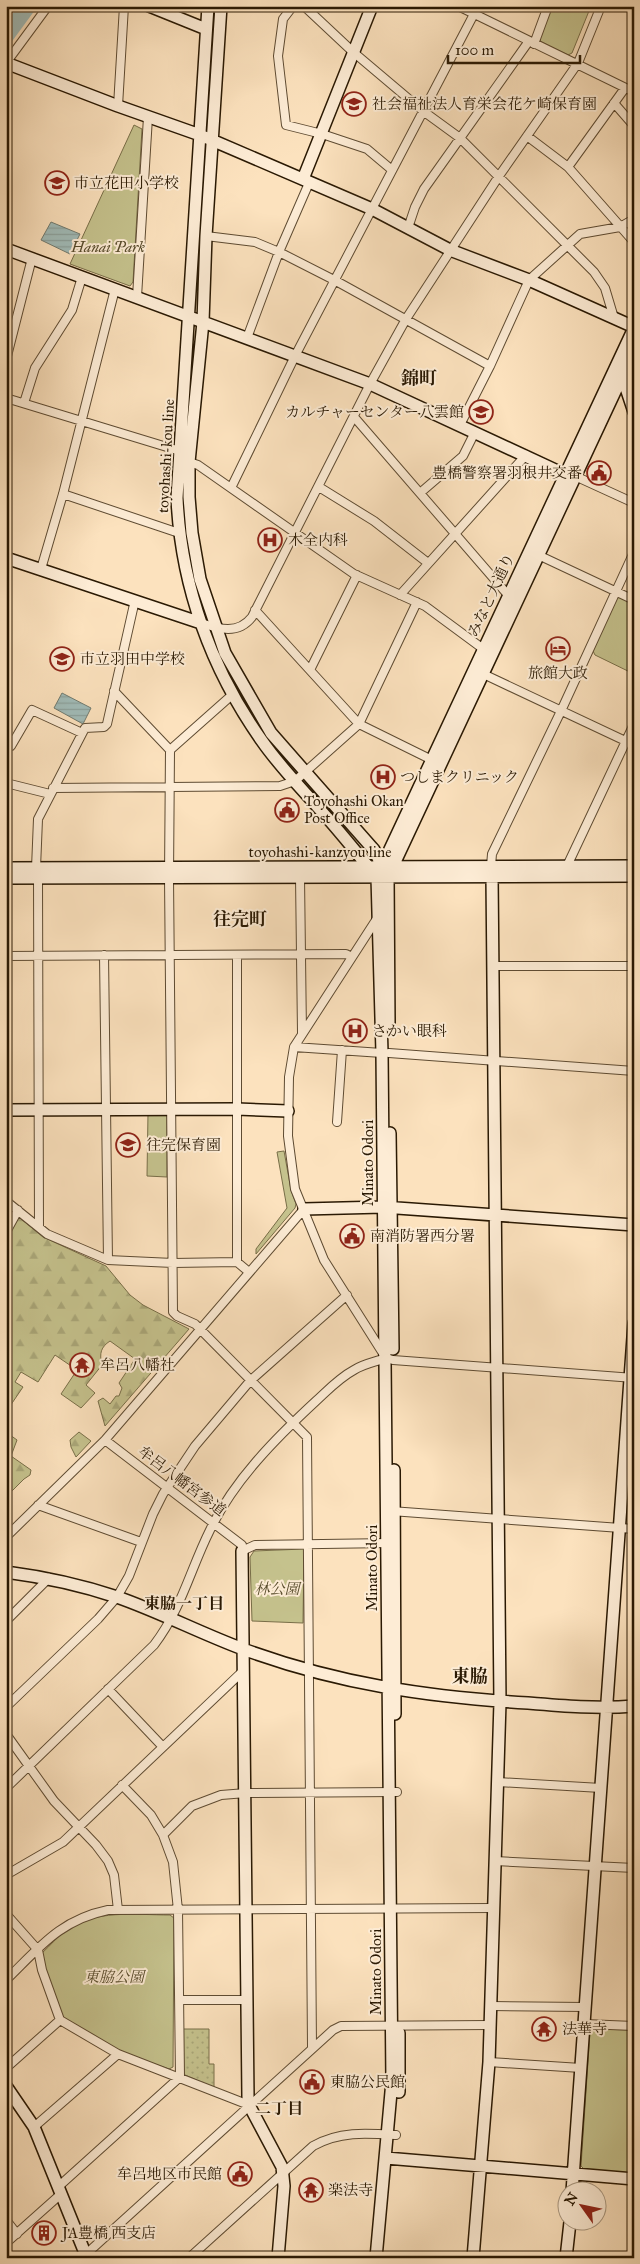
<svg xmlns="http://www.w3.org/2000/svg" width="640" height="2264" viewBox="0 0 640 2264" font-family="'IM FELL Great Primer','Noto Serif JP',serif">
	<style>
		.grass { fill: url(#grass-dots); stroke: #786e48 }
		.forest { fill: url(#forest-firs); stroke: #786e48 }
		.park { fill: #c5c28d; stroke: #786e48 }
		.water { fill: url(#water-rules); stroke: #717b70 }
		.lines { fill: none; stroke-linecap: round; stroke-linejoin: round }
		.river { stroke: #a1bcb9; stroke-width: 16 }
		.street-casing { stroke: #5e4b32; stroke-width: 10 }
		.secondary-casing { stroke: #2a1903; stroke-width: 14 }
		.street { stroke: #fdecd5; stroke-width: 8 }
		.secondary { stroke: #fdecd5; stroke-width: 11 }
		.labels { text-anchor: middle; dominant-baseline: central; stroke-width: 4; stroke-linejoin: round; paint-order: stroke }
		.poi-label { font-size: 15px; fill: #2a1903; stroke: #fdecd5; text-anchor: start }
		.park-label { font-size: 15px; font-style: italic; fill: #584c2c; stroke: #fdecd5 }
		.street-label { font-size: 15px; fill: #2a1903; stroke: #fdecd5 }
		.neighbourhood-label { font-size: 16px; font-weight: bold; fill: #2a1903; stroke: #fdecd5 }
		.quarter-label { font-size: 18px; font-weight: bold; fill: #2a1903; stroke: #fdecd5 }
	</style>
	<defs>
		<pattern id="grass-dots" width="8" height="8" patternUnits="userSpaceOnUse" patternTransform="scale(1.25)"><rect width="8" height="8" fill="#c5c28d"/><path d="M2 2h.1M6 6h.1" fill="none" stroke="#a9a678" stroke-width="1.8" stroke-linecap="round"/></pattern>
		<pattern id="forest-firs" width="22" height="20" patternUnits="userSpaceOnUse" patternTransform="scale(1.25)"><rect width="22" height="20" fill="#c5c28d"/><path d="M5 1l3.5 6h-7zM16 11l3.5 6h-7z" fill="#a9a678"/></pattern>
		<pattern id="water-rules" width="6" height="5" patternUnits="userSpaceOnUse" patternTransform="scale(1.25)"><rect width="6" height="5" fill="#a1bcb9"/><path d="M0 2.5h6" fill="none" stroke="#8ba19d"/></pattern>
	</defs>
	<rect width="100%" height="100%" fill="#fce2be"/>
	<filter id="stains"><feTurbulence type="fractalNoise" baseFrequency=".004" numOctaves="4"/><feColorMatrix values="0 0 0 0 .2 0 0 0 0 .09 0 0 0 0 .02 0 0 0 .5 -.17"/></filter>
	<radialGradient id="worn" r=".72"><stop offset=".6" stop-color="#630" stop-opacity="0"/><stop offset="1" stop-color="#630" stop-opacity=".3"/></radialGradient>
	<path class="grass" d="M182 2029H209V2064H214V2088L183 2074Z"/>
	<path class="forest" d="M18 1218H20L43 1237 106 1266 130 1295 143 1305 189 1329 105 1426 98 1401 103 1398 110 1404 116 1396H119L122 1388 119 1383 135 1359 110 1341C101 1347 99 1353 102 1365L86 1385 95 1393 81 1408 61 1394 77 1370 55 1355 38 1382 21 1372 15 1382 23 1387 6 1412V1240Z
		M6 1432 17 1440 11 1456 31 1470 30 1475 24 1479 6 1497Z
		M79 1432 91 1441 76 1457 71 1447 70 1440Z"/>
	<path class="park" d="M552 6H591L572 53 568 55 541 42 539 37Z
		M134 125 142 129 133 282 130 286 70 264Z
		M621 596 634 602V674L595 655 593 651 617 597Z
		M148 1113 167 1115V1177L147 1176Z
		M284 1151 291 1190 296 1204 295 1208 256 1254V1249L287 1208 277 1152Z
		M304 1549 303 1623 252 1621 250 1557 254 1551Z
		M170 1915 174 1918 173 2067 169 2069 126 2054 63 2018 45 1968 42 1953C50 1946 57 1937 65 1931 94 1909 135 1915 170 1915Z
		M594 2029 634 2030V2175L586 2171 581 2166 590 2032Z"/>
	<path class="water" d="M51 222 80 234 70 254 41 240Z
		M62 693 91 708 83 724 54 708Z"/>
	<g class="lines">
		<path class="river" d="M6 36 28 6"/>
		<g class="street-casing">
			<path id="street" d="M293 6 283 19 278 56 286 125 322 134 367 149 392 170
				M304 6 352 51 423 111 460 138 594 272 605 288 614 318
				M458 6 634 92
				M6 10 9 6
				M534 44 548 6
				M6 63 48 6
				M614 103 634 126
				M118 106 124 6
				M527 136 568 167 634 242
				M568 167 625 88
				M408 228 415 207 424 189 529 41
				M206 236 255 242 279 252 336 281 490 366
				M137 297 148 117
				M247 338 279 252 309 183
				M6 360 32 258
				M6 398 180 451
				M24 403 35 368 72 310 82 277
				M355 418 508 595
				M460 425 490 366 529 280 580 234 620 227 634 219
				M189 462 198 465 354 574 425 606 486 651
				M575 476 634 503
				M319 487 374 521 428 563
				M231 488 295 356 474 14
				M420 493 463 456 475 432
				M63 494 179 533
				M536 554 634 600
				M41 569 63 494 115 289
				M400 595 526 455
				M255 610 359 724 430 759
				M201 623C219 629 238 635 252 617L370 384 406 319 499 176 578 63 601 6
				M310 670 357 575
				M479 672 634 745
				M114 691 170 750
				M232 695 170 750 169 877 173 1312 177 1316 195 1324 307 1437 312 2047
				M6 744 11 746 32 710 82 733
				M6 783 50 794
				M53 788 280 786 295 781 359 724 417 602
				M491 866 492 854 561 711 634 552
				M567 866 634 724
				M36 868 38 819 85 728 104 727 107 724 135 600
				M300 877 302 1033
				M38 878 39 1227
				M104 955 108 1260
				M237 955V1262
				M6 956 346 954 352 957
				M493 966H634
				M294 1047 382 1053
				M389 1053 634 1071
				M337 1122 342 1050
				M6 1201 47 1234 108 1260 173 1263 237 1262 249 1272
				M6 1232 18 1210
				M386 1358 393 1360 634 1378
				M105 1440 242 1545V1551L255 1545 390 1543
				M38 1505 141 1542
				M391 1511 634 1529
				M6 1537 105 1440 304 1209
				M6 1621 49 1578
				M108 1689 163 1747
				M6 1707 98 1619 117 1597 129 1576 153 1514 163 1494 195 1446 250 1381 347 1295
				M6 1734 54 1801 96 1845 108 1861 114 1875 118 1910
				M498 1782 601 1788
				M6 1788 154 1645C182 1608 190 1570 210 1530 234 1480 276 1438 316 1401 328 1390 339 1378 354 1370 363 1364 375 1362 386 1358L324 1260 295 1189 288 1136 289 1077 294 1047 378 917
				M163 1835 192 1806 221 1795 246 1793 397 1792
				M495 1861 634 1868
				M6 1875 63 1842 243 1671
				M6 1914 38 1950 42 1970 60 2020 118 2054 249 2105
				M6 1980C40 1947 60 1920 108 1910L494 1908
				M180 2000H247
				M491 2006 586 2007
				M585 2024 634 2026
				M489 2062 581 2068
				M6 2068 60 2020
				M34 2127 118 2054
				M58 2187 180 2077 178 1910 173 1862 163 1835 151 1815 122 1785
				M6 2220 17 2234
				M6 2243 61 2194
				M84 2256 333 2030 341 2026 490 2025
				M189 2258 313 2146C339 2131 366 2133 396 2135"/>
		</g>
		<g class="secondary-casing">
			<path id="secondary" d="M149 6 206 29
				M208 6 177 498C181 586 211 669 262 741 280 767 303 790 323 813 342 834 359 856 377 877
				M221 6 206 236 203 322 189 462V497L192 533 200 579 225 653 271 733 374 850 384 870
				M6 63 118 106 200 135 372 209 450 250 529 280 634 327
				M303 179 372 6
				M6 249 370 384 564 474 571 475
				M622 376 634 412
				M6 558 201 623
				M6 868 634 866
				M6 878 634 876
				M389 1024 388 877 634 351
				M6 1110 237 1109 288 1111
				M390 1133 393 1349
				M304 1209 383 1207 634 1225
				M394 1470 395 1714
				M242 1551 248 2097 249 2105 282 2167 284 2186 278 2258
				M6 1572C44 1577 81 1585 117 1597 160 1612 200 1633 243 1649 338 1684 428 1697 528 1703 563 1706 598 1709 634 1706
				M6 2086 34 2127 87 2258
				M399 2092V2033
				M386 2158 634 2179
				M572 2192 634 1323
				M376 2258 392 2081 382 1053 377 877 634 328
				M473 2258 489 2062 500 1702 492 876
				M566 2258 570 2222"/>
		</g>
		<use href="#street" class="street"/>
		<use href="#secondary" class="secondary"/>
	</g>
	<defs>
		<g id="school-ring" transform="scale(1.25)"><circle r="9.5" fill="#fdecd5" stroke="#8f2418" stroke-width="1.5"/><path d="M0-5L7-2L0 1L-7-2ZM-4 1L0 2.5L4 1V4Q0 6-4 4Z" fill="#8f2418"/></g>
		<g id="civic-ring" transform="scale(1.25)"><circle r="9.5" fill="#fdecd5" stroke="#8f2418" stroke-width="1.5"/><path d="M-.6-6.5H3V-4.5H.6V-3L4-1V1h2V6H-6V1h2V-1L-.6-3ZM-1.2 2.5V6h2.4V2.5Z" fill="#8f2418"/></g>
		<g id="hospital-ring" transform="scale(1.25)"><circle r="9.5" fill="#fdecd5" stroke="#8f2418" stroke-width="1.5"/><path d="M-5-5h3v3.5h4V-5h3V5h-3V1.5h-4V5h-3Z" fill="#8f2418"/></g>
		<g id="hotel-ring" transform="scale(1.25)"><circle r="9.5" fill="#fdecd5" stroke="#8f2418" stroke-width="1.5"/><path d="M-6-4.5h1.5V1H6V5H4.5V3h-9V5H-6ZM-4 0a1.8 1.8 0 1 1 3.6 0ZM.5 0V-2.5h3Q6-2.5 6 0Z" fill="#8f2418"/></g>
		<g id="temple-ring" transform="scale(1.25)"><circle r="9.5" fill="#fdecd5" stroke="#8f2418" stroke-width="1.5"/><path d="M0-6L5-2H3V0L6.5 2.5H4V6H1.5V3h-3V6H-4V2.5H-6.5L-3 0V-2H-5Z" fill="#8f2418"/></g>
		<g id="building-ring" transform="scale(1.25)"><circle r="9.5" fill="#fdecd5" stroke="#8f2418" stroke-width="1.5"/><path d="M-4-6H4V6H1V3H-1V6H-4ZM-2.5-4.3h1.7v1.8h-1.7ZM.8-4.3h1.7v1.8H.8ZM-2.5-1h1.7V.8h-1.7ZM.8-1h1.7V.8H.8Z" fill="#8f2418"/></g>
	</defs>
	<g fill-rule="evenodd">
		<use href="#school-ring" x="354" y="104"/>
		<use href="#school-ring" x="57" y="183"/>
		<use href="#school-ring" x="481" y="412"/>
		<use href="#civic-ring" x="599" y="473"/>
		<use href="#hospital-ring" x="270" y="540"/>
		<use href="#hotel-ring" x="558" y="649"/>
		<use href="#school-ring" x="62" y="659"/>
		<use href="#hospital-ring" x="383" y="777"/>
		<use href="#civic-ring" x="287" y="810"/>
		<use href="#hospital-ring" x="355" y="1031"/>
		<use href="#school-ring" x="128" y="1145"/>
		<use href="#civic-ring" x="352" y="1236"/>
		<use href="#temple-ring" x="82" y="1365"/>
		<use href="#temple-ring" x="544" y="2029"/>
		<use href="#civic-ring" x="312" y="2082"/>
		<use href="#civic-ring" x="240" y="2174"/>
		<use href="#temple-ring" x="311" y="2190"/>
		<use href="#building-ring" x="44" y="2233"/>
	</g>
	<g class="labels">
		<g class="poi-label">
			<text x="372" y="104">社会福祉法人育栄会花ケ崎保育園</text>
			<text x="74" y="183">市立花田小学校</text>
			<text x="464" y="412" text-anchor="end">カルチャーセンター八雲館</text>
			<text x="582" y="473" text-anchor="end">豊橋警察署羽根井交番</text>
			<text x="288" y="540">木全内科</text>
			<text x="80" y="659">市立羽田中学校</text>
			<text x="558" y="673" text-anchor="middle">旅館大政</text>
			<text x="400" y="777">つしまクリニック</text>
			<text x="304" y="801">Toyohashi Okan<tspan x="304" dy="17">Post Office</tspan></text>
			<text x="372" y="1031">さかい眼科</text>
			<text x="146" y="1145">往完保育園</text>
			<text x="370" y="1236">南消防署西分署</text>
			<text x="100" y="1365">牟呂八幡社</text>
			<text x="562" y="2029">法華寺</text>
			<text x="330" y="2082">東脇公民館</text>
			<text x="222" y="2174" text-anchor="end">牟呂地区市民館</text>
			<text x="328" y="2190">楽法寺</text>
			<text x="62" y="2233">JA豊橋 西支店</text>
		</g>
		<g class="park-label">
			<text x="108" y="247">Hanai Park</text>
			<text x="277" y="1589">林公園</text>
			<text x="114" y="1977">東脇公園</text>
		</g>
		<g class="street-label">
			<text transform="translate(166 456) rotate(-87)">toyohashi-kou line</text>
			<text transform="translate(491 595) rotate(-65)">みなと大通り</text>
			<text x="320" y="852">toyohashi-kanzyou line</text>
			<text transform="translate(368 1163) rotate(-90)">Minato Odori</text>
			<text transform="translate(182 1481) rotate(37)">牟呂八幡宮参道</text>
			<text transform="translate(372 1568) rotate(-90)">Minato Odori</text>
			<text transform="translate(376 1972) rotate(-90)">Minato Odori</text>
		</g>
		<g class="neighbourhood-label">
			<text x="184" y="1603">東脇一丁目</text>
			<text x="279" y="2108">二丁目</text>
		</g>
		<g class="quarter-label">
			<text x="419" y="378">錦町</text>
			<text x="240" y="919">往完町</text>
			<text x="470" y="1676">東脇</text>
		</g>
	</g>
	<rect width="640" height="2264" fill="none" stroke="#fce2be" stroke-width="25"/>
	<rect x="8" y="8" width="625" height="2249" fill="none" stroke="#2a1903" stroke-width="2.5"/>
	<rect x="12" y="12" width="615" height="2239" fill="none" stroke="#2a1903"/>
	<g transform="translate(582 2206) rotate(303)"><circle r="24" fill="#fdecd5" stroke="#a99881"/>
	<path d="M0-4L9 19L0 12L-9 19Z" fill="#8f2418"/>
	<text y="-8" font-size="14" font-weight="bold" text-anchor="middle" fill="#2a1903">N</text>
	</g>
	<path d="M448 55v8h132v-8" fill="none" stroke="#2a1903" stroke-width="2.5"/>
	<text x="455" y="55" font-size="15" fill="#2a1903" stroke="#fdecd5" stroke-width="4" paint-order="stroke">100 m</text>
	<rect width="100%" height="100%" filter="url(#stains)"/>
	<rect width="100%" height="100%" fill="url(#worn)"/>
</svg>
